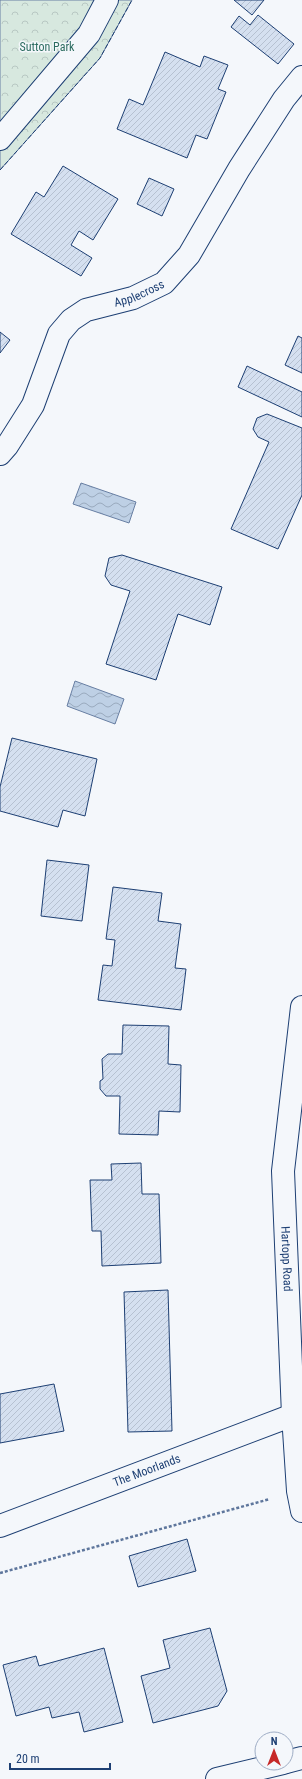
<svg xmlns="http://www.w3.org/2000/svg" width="302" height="1779" viewBox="0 0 302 1779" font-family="'Roboto Condensed',sans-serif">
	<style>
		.park { fill: url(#park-crowns); stroke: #687fa3 }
		.water { fill: url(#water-waves); stroke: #687fa3 }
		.building { fill: url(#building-hatch); stroke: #1d3f73 }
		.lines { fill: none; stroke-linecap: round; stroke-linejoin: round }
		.minor-casing { stroke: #1d3f73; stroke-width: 24 }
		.path { stroke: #5e769c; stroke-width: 2.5; stroke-dasharray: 3 2; stroke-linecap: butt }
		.minor { stroke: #f4f7fb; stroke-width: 22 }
		.fence { stroke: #1d3f73; stroke-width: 1; stroke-dasharray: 5 2; stroke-linecap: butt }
		.labels { text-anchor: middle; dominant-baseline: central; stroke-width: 3; stroke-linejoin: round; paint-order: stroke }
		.park-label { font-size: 12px; fill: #2c6c60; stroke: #f4f7fb }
		.street-label { font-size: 12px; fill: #1d3f73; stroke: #f4f7fb }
	</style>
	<defs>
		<pattern id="park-crowns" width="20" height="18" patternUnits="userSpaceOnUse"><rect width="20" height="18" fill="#d7e8df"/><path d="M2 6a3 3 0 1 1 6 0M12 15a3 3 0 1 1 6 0" fill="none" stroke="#b8c8c3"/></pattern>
		<pattern id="water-waves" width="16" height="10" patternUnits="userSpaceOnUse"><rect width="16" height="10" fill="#bed0e5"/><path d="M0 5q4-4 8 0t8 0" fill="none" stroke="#9aaabe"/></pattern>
		<pattern id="building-hatch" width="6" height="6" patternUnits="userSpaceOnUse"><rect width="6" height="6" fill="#d5e0f0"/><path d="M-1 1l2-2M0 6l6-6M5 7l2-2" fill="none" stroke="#b6c1d1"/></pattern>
	</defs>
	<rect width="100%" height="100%" fill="#f4f7fb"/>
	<path class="park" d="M0 0H132L100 58 0 170Z"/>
	<path class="water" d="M81 483 136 502 129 523 73 504Z
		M75 681 124 699 115 724 67 706Z"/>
	<path class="building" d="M234 0H264L252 15Z
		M258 15 294 44 278 64 231 27 239 16 250 25Z
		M165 52 200 67 204 56 228 65 218 89 226 92 207 139 196 135 187 158 117 129 129 99 143 105Z
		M63 166 118 199 93 240 79 231 71 245 92 258 81 276 11 234 36 192 44 197Z
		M149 178 174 189 162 216 137 204Z
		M0 332 10 340 0 353Z
		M298 336 302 338V373L285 365Z
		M247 366 302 392V417L238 387Z
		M267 414 302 428V495L278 549 231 529 269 442 258 437 253 429 257 418Z
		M122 555 222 587 210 625 178 614 156 680 106 664 130 591 111 585 105 576 109 558Z
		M12 738 97 759 85 816 63 810 58 827 0 811V787Z
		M47 860 89 865 82 921 41 916Z
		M113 887 162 893 158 921 181 924 175 968 186 969 181 1010 98 1000 103 965 112 966 115 940 106 939Z
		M123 1025 169 1026 168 1064 181 1065 180 1112 159 1111 158 1135 119 1134 120 1096H106L100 1089V1081L103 1079 102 1059 108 1054H122Z
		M141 1163 142 1194H159L161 1263 102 1266 101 1231H92L90 1180H112L111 1164Z
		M168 1290 172 1431 128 1432 124 1292Z
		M54 1384 64 1431 0 1443V1394Z
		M187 1539 196 1571 138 1587 129 1556Z
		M210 1628 227 1691 218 1706 153 1723 141 1676 170 1668 163 1640Z
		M104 1648 123 1722 84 1732 79 1712 52 1718 49 1707 16 1716 3 1665 36 1656 39 1666Z"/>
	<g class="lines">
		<g class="minor-casing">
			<g id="minor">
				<path d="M0 139 89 34 107 0"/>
				<path id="s1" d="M0 454 7 446 33 405 59 334 71 320 86 310 133 298 164 283 189 255 239 169 284 99 302 77"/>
				<path id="s2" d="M302 1007 283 1171 293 1415 298 1491 302 1511"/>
				<path id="s3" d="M0 1526 293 1415"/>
				<path d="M286 1762 302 1758"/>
				<path d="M217 1779 283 1763"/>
			</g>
		</g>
		<path class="path" d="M0 1573 270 1499"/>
		<use href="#minor" class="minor"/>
		<path class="fence" d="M0 170 100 58 132 0"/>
	</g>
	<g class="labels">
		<g class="park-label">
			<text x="47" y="47">Sutton Park</text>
		</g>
		<g class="street-label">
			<text stroke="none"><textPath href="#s1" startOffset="227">Applecross</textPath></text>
			<text stroke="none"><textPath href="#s2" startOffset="253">Hartopp Road</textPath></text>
			<text stroke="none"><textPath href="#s3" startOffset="157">The Moorlands</textPath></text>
		</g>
	</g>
	<g transform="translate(274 1751)"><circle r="19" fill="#f4f7fb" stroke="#9eadc5"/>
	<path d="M0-3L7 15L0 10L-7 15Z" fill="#c62828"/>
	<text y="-6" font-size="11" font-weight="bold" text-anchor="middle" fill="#1d3f73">N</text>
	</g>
	<path d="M10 1763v6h100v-6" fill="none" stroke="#1d3f73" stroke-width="2"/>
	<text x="16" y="1763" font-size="12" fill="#1d3f73" stroke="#f4f7fb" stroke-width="3" paint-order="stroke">20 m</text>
</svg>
